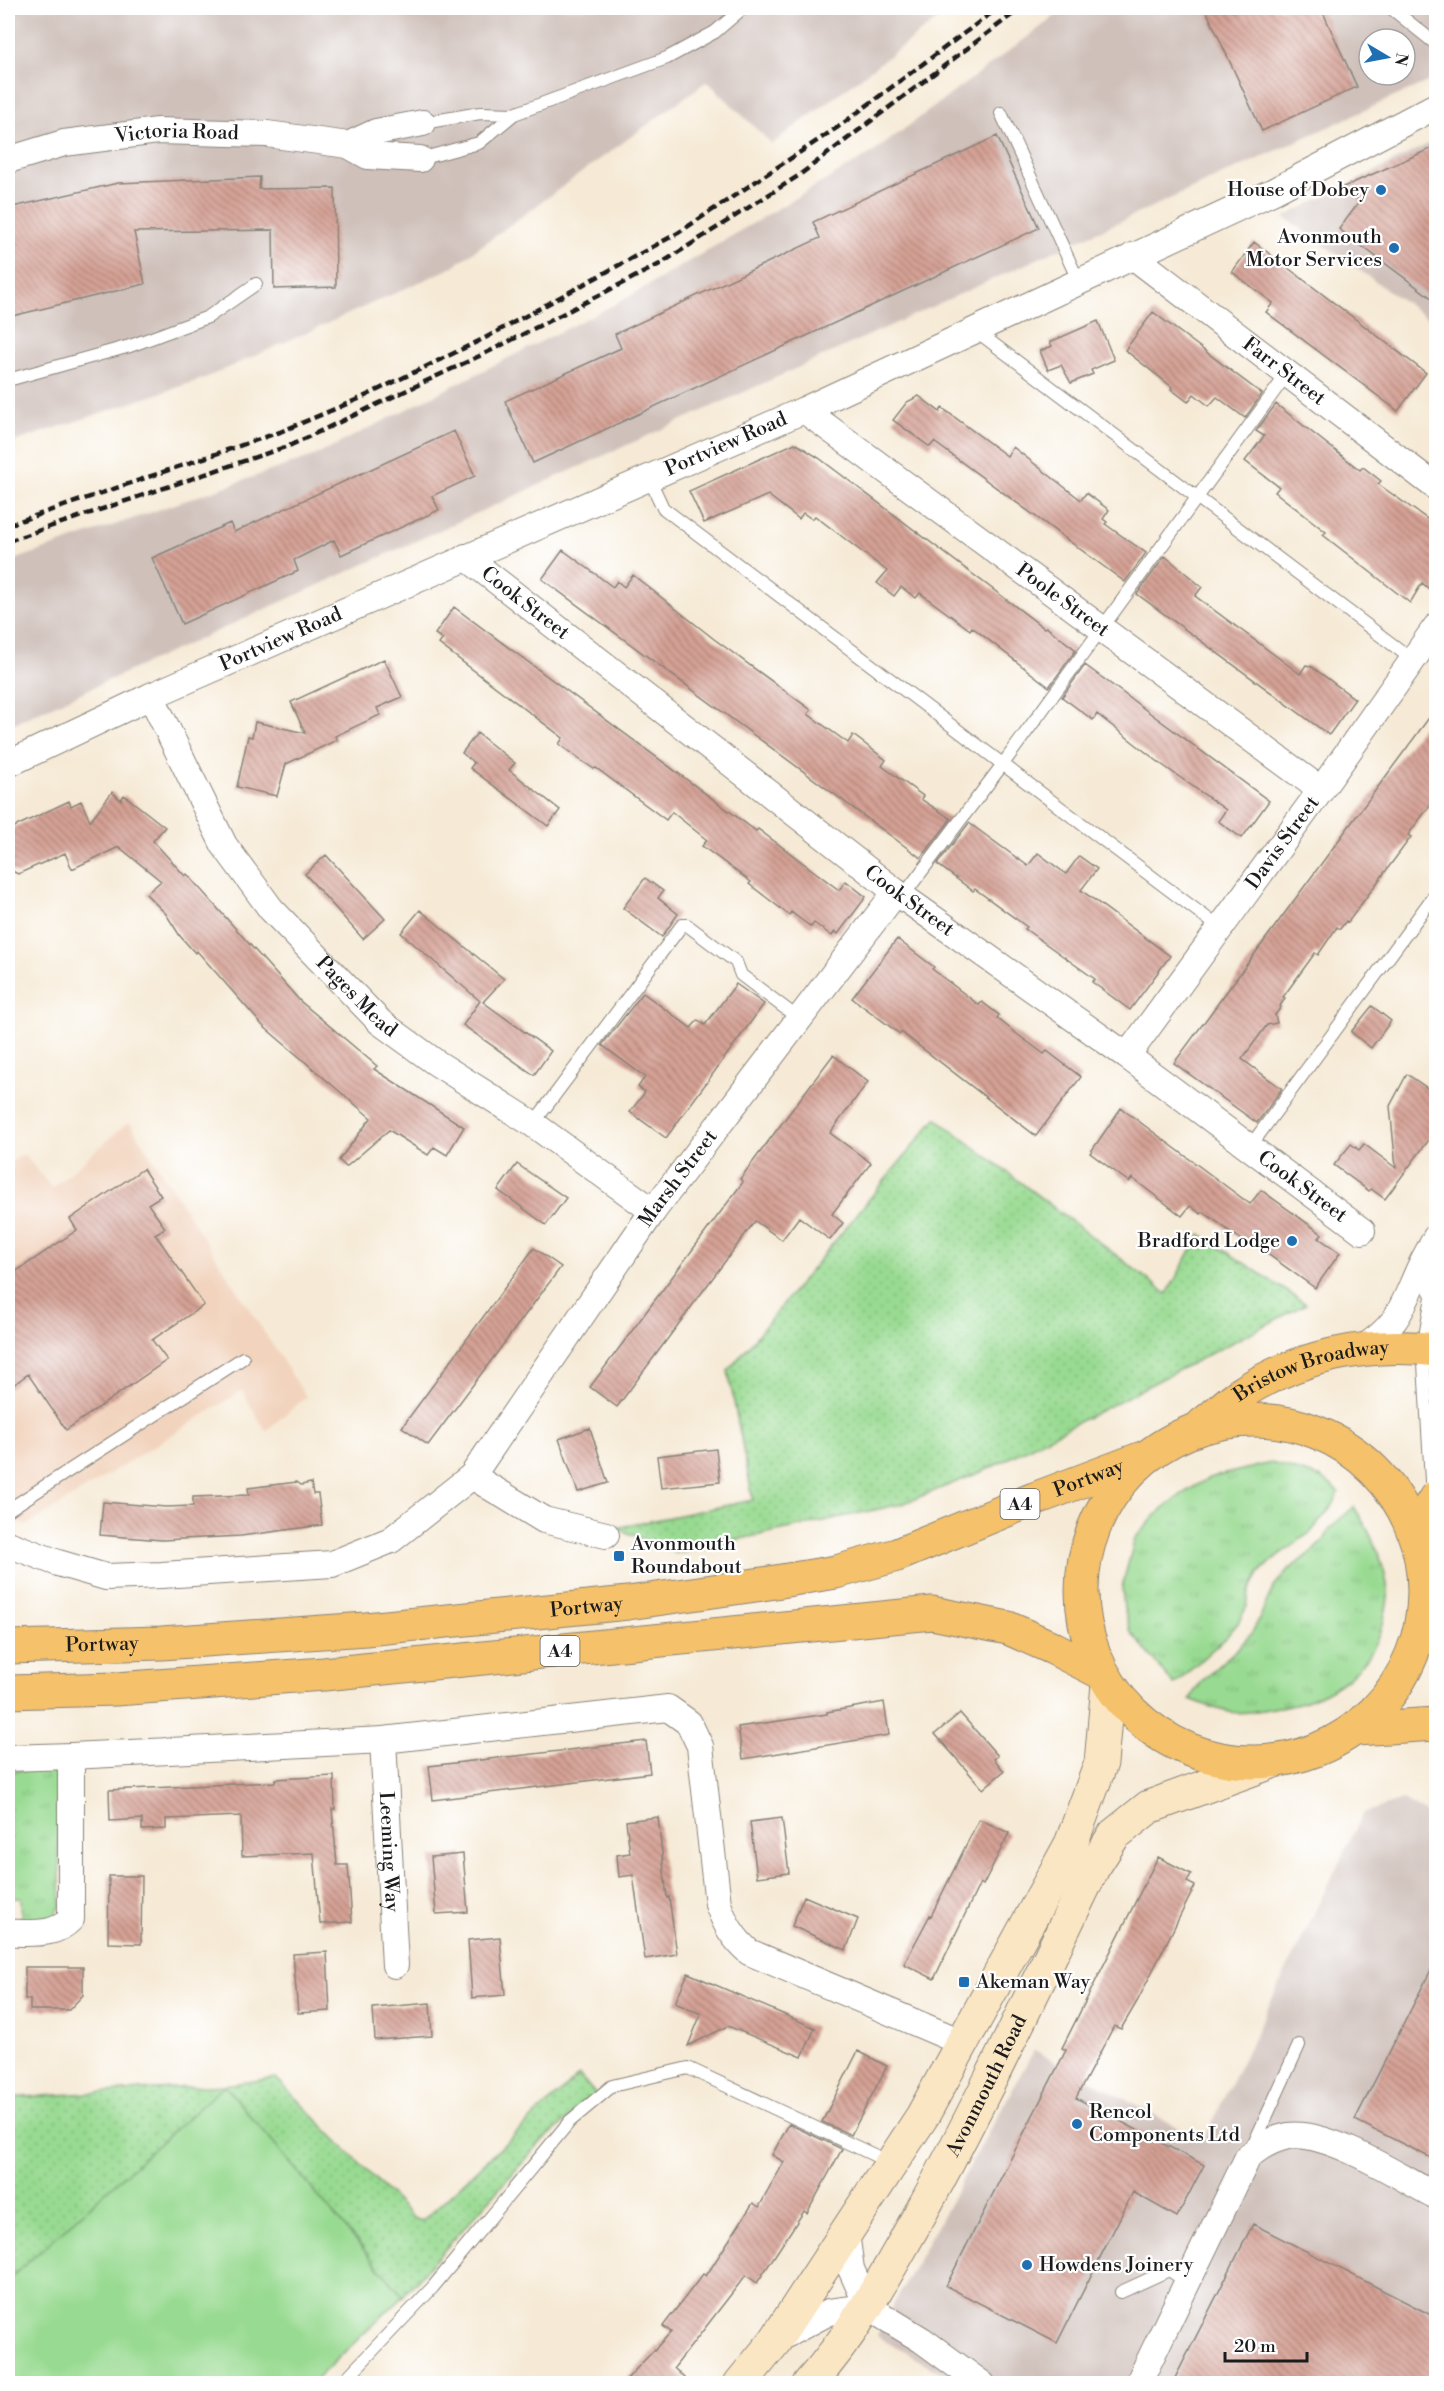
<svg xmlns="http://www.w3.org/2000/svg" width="1444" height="2391" viewBox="0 0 1444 2391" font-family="'Libre Bodoni',serif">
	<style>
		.built { fill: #f2d4be }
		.industrial { fill: #cfc0ba; fill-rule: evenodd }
		.grass { fill: url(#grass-tufts); stroke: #5a7b56; stroke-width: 1.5 }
		.park { fill: url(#park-dots); stroke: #5a7b56; stroke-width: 1.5 }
		.garden { fill: #98da91; stroke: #5a7b56; stroke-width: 1.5 }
		.building { fill: url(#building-back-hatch) }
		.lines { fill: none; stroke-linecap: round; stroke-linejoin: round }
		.lane-casing { stroke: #898379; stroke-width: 14 }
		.street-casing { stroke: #898379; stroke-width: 28 }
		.secondary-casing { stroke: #898379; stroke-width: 35 }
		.highway-casing { stroke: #898379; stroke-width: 35 }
		.lane { stroke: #fff; stroke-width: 12 }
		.street { stroke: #fff; stroke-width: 26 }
		.secondary { stroke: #fbe6c4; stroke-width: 33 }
		.highway { stroke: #f5c16b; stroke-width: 33 }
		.rail { stroke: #1c1c1c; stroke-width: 4.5; stroke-dasharray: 9 4.5; stroke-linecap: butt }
		.poi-dot { fill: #1f6fb2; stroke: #fff; stroke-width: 2 }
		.labels { text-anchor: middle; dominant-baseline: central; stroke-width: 4.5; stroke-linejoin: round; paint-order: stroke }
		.shield { fill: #fff; stroke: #606060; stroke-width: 1.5 }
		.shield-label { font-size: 18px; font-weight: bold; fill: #1c1c1c }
		.street-label { font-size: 20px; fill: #1c1c1c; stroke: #fff }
		.poi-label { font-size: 20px; fill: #1c1c1c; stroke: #fff; text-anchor: start }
	</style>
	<defs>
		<pattern id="grass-tufts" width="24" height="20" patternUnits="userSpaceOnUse" patternTransform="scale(1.5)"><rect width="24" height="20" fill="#98da91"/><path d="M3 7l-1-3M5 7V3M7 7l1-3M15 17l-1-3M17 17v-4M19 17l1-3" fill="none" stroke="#82ba7c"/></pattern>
		<pattern id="park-dots" width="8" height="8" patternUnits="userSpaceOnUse" patternTransform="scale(1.5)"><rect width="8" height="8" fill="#98da91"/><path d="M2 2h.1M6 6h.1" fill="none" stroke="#82ba7c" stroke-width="1.8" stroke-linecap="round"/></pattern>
		<pattern id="building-back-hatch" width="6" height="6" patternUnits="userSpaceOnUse" patternTransform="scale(1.5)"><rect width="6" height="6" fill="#d5a195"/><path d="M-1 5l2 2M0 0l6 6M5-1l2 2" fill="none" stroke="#ac8279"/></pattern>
	</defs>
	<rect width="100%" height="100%" fill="#fff"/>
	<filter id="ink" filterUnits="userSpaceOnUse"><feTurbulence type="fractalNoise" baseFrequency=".0167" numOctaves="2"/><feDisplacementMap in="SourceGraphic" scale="12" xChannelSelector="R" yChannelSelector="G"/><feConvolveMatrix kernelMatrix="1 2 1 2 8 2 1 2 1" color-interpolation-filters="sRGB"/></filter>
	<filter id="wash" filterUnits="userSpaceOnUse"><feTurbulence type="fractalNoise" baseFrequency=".008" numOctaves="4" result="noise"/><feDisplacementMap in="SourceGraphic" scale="24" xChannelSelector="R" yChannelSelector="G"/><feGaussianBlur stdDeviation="1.35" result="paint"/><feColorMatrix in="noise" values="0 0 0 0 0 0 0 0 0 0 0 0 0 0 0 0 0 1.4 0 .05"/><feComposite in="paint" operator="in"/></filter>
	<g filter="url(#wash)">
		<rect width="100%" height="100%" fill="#f6ead6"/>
		<path class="built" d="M129 1122 306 1397 266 1431 242 1391 26 1526 8 1516V1164L24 1154 52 1188Z"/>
		<path class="industrial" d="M8 8H953L772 144 707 81 451 268 205 378 8 444Z
			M1066 8H1436V78L8 726V562L316 455 627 298 875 151ZM1369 39H1405V75H1369Z
			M1436 140V324L1284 217Z
			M1403 1800 1436 1820V2383H954L940 2372 876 2336 1034 2050 1203 2141 1363 1813Z"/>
		<path class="grass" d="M1433 1369 1436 1370V1463L1434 1461 1429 1373Z
			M1271 1463 1322 1478 1339 1492 1333 1505 1311 1532 1279 1555 1260 1572 1249 1592 1247 1606 1238 1623 1226 1637 1174 1685 1131 1632 1124 1608 1122 1587 1135 1538 1159 1512 1182 1494 1209 1478Z
			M1354 1507C1371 1533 1384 1560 1388 1591 1389 1598 1387 1606 1385 1614 1377 1667 1331 1699 1280 1707 1265 1709 1245 1715 1230 1712 1217 1710 1203 1704 1190 1699 1204 1672 1230 1660 1249 1636 1263 1619 1265 1597 1279 1580 1291 1565 1311 1555 1324 1540 1327 1537 1327 1532 1330 1529 1337 1521 1346 1514 1354 1507Z
			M56 1769 61 1905 54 1918 22 1923 21 1898H8V1771Z"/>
		<path class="park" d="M936 1118 1167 1294 1200 1234 1306 1304 986 1470 902 1504 676 1553 616 1528 753 1500 728 1371Z
			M579 2075 597 2096 542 2141 403 2296 312 2383 8 2384V2098L224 2085 276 2078 413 2218 422 2221Z"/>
		<path class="garden" d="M224 2085 403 2296 312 2383H8V2280Z"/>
		<g id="blocks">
			<path class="building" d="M1205 8H1321L1357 87 1262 131Z
				M997 136 1039 228 533 463 505 401 621 348 615 334 820 238 813 222Z
				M1437 146V302L1339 229 1360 201 1341 188Z
				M260 177 259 189 335 188 336 287 274 289 273 230 134 232 145 284 8 317V208L118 183Z
				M1254 242 1426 373 1398 411 1266 312 1273 303 1232 272Z
				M1153 312 1262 394 1245 418 1217 397 1209 406 1194 394 1188 402 1171 389 1172 387 1125 350Z
				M1098 321 1114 360 1091 370 1093 374 1071 383 1061 365 1048 370 1040 351 1052 346 1050 342Z
				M919 396 940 412 942 408 1007 456 1013 447 1081 500 1086 493 1109 510 1103 519 1107 522 1105 524 1146 553 1125 582 934 442 930 447 893 420 907 402Z
				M1276 404 1360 470 1363 467 1381 481 1378 484 1437 526 1436 595 1422 583 1410 603 1323 535 1326 532 1275 492 1279 487 1245 461 1264 436 1256 431Z
				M454 431 475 476 432 496 439 510 341 555 334 540 294 560 298 571 182 624 152 558 230 523 234 532Z
				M795 443 819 458 1044 628 1046 627 1076 650 1049 687 972 627 970 630 920 593 916 598 901 587 894 596 877 583 887 571 815 516 812 519 803 513 799 519 768 495 704 523 689 491Z
				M563 550 613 587 617 581 624 587 633 575 714 639 811 710 808 714 848 743 853 735 886 760 882 766 923 796 921 799 951 819 921 858 542 579Z
				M1165 556 1202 587 1195 596 1264 647 1300 674 1306 665 1312 667 1355 699 1329 735 1137 594Z
				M454 607 756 831 758 829 839 890 846 881 866 897 838 934 835 931 832 936 814 923 811 927 791 912 789 915 749 884 751 882 702 846 707 840 672 812 666 820 596 768 594 769 576 757 559 744 563 738 439 644 443 639 435 634Z
				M384 659 402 697 377 708 380 715 335 736 337 740 286 764 277 796 237 787 248 736 252 737 255 722 305 733 291 702Z
				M1085 665 1269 801 1242 838 1218 821 1226 810 1161 764 1097 714 1093 720 1062 697Z
				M1437 707V796L1408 835 1411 837 1348 922 1346 921 1340 929 1337 927 1318 955 1315 953 1283 997 1285 998 1280 1006 1281 1007 1275 1015 1277 1023 1267 1025 1242 1059 1282 1089 1257 1123 1174 1063Z
				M477 733 515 763 509 770 560 810 548 826 470 768 474 763 462 753Z
				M112 792 121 800 124 795 165 827 153 841 185 876 187 874 300 1001 377 1066 374 1069 464 1127 447 1155 434 1147 428 1155 389 1130 346 1167 339 1160 371 1118 263 1026 197 951 195 953 180 936 166 914 146 894 161 881 119 847 72 869 65 853 18 874 8 869V830L69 801 71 806 81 801 90 821Z
				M969 823 1028 866 1038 853 1066 874 1079 856 1097 869 1081 890 1170 956 1130 1010 1092 982 1095 979 1025 929 1027 927 975 889 973 891 937 864Z
				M326 855 385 919 363 939 305 874Z
				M645 878 663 891 658 898 678 914 662 937 623 908Z
				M420 910 504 979 483 1002 551 1051 534 1075 463 1025 480 1001 401 933Z
				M897 939 934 967 932 969 979 1005 982 1002 999 1015 997 1018 1013 1031 1044 1054 1047 1051 1081 1077 1036 1136 901 1032 900 1034 852 998Z
				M736 984 764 1004 666 1138 630 1112 645 1092 638 1087 645 1077 602 1045 643 993 691 1028 698 1020 705 1025Z
				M1372 1006 1391 1021 1371 1048 1351 1032Z
				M833 1055 868 1082 830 1133 871 1163 832 1214 843 1223 830 1240 799 1217 782 1240 755 1221 617 1407 590 1387 743 1182 740 1179Z
				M1407 1074 1437 1095V1129L1385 1199 1371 1189 1369 1191 1334 1165 1351 1144 1359 1150 1364 1144 1396 1168 1390 1106Z
				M1121 1108 1250 1204 1261 1190 1322 1234 1319 1238 1340 1253 1315 1288 1248 1240 1246 1243 1203 1212 1201 1214 1190 1206 1182 1216 1132 1178 1129 1182 1090 1153Z
				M517 1164 566 1198 546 1225 498 1190Z
				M143 1169 161 1196 148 1204 165 1228 155 1234 204 1305 152 1340 167 1360 66 1430 28 1374 8 1389V1277L77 1230 70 1219Z
				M534 1248 561 1267 428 1445 402 1427Z
				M590 1428 608 1483 578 1492 559 1439Z
				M716 1449 720 1482 661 1488 657 1456Z
				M297 1482 301 1485 311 1483 313 1494H318L322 1525 241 1536 162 1540 100 1535 103 1502 166 1507 193 1506V1497L249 1495 248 1488Z
				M884 1702 889 1735 743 1759 738 1727 827 1714V1712Z
				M960 1713 998 1756 994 1759 1004 1771 983 1789 935 1734Z
				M646 1741 650 1773 433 1800 429 1766Z
				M334 1776 335 1809H332L337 1865H348L352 1922 320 1924 314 1853 242 1856 241 1816 166 1819V1829L142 1830V1819L110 1821 109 1790 275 1782V1779Z
				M658 1817 667 1898 669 1897 677 1954 645 1959 633 1875 619 1877 617 1855 630 1853 626 1821Z
				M782 1818 789 1873 757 1877 750 1822Z
				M979 1819 1009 1833 983 1885 980 1883 934 1979 904 1964 930 1915 931 1916Z
				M463 1854 468 1912 436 1914 431 1857Z
				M1158 1857 1191 1874 1187 1882 1195 1886 1138 2000 1121 2029 1114 2026 1076 2098 1204 2165 1177 2217 1133 2192 1057 2343 946 2286 1066 2050 1062 2048Z
				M109 1876H142L141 1944 108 1943Z
				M804 1896 858 1919 846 1950 792 1926Z
				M500 1937 505 1995 472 1998 468 1940Z
				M327 1952 330 2011 298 2013 293 1954Z
				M1437 1958V2161L1355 2120Z
				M25 1967H83V1995L69 2010H30V1999H25Z
				M688 1973 815 2028 802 2057 728 2026 688 2046 701 2014 675 2003Z
				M430 2003 432 2036 375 2040 373 2008Z
				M858 2051 887 2066 851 2135 822 2122Z
				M789 2124 842 2149 807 2213 804 2211 757 2283 746 2275 674 2368 690 2384H622L671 2332 663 2326 703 2274 706 2276 753 2203 759 2207 784 2162 772 2155Z
				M1253 2224 1437 2318V2384H1172Z"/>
		</g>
	</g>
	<g filter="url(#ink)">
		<use href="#blocks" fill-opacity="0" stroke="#898379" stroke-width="1.5"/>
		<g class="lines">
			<g class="lane-casing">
				<path id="lane" d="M1391 8 1436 44
					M1001 113 1079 282
					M423 123 480 113 514 114
					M420 159 479 143 514 114 667 58 715 32 743 8
					M975 330 1413 660
					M8 380 130 346 208 317 256 284
					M649 478 663 508 1220 928
					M903 896 1003 764 1287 374
					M533 1124 682 925H687L736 962 741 975 798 1018
					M1249 1148 1436 893
					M1432 1497 1423 1348 1434 1285
					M8 1510 243 1358
					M1252 2148 1299 2045
					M1121 2292 1169 2270 1187 2282
					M341 2384 433 2287 570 2121 612 2086 688 2068 891 2163"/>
			</g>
			<g class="street-casing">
				<g id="street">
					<path d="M348 145 376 132 423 123"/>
					<path id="s1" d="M8 160 64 143 158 131 267 134 348 145 368 156 420 159"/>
					<path id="s2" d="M1133 256 1436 487"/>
					<path id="s3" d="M804 410 1321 790"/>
					<path id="s4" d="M466 557 896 892 1127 1056 1362 1231"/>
					<path id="s5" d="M151 696 224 845 271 909 380 1022 435 1062 533 1124 653 1211"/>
					<path id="s6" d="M8 764 151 696 804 410 1274 191 1436 106"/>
					<path id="s7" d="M1127 1056 1321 790 1436 627"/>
					<path d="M1433 1244 1436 1288"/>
					<path d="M1363 1348C1398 1325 1401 1310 1417 1274 1422 1261 1430 1249 1436 1237"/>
					<path id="s8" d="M472 1476 653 1211 896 892"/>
					<path d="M8 1544 58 1563 106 1577 162 1575 332 1564 391 1540 472 1476 544 1520 606 1535"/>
					<path id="s9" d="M383 1740 395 1965"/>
					<path d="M8 1758 71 1756 383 1740 668 1708 689 1723 700 1746 718 1904C725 1924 733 1938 749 1952L963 2043"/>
					<path d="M8 1933C31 1932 54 1937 71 1919V1756"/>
					<path d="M846 2233 851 2269 868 2307 922 2340 982 2384"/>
					<path d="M776 2340 829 2312 868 2307"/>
					<path d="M1138 2384 1248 2157C1259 2147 1273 2139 1288 2136 1327 2129 1401 2178 1436 2196"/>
				</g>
			</g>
			<g class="secondary-casing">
				<g id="secondary">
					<path d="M740 2384 775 2341 923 2115 1071 1844 1101 1763 1108 1684"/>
					<path id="s10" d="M809 2384C855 2333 886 2274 919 2216 982 2102 1036 1985 1093 1868L1114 1835 1149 1807 1269 1763"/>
				</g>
			</g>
			<g class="highway-casing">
				<g id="highway">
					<circle cx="1253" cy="1591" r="171"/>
					<path id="s11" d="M1203 1424C1215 1415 1226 1404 1239 1395 1296 1356 1368 1341 1436 1350"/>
					<path d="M1414 1532 1436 1497"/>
					<path id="s12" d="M8 1647 162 1643 366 1629 628 1603 769 1583 836 1572 897 1555 1034 1499 1145 1457"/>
					<path d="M8 1692 116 1689 324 1674 932 1613 1008 1628 1053 1648 1102 1673"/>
					<path d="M1356 1729 1436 1724"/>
				</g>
			</g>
			<use href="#lane" class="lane"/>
			<use href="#street" class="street"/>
			<use href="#secondary" class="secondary"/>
			<use href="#highway" class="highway"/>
			<path class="rail" d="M8 525 280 432 361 398 485 338 678 233 838 127 998 8
				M8 541 291 445 492 350 660 264 798 176 1021 8"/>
		</g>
	</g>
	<g class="poi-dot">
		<circle cx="1381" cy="190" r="6"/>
		<circle cx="1394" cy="248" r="6"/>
		<circle cx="1292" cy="1241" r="6"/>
		<rect x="613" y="1550" width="12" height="12" rx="3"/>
		<rect x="958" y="1976" width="12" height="12" rx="3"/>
		<circle cx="1077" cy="2124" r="6"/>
		<circle cx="1027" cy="2265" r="6"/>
	</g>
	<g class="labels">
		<g class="shield">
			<rect x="1000.5" y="1489" width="39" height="30" rx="4.5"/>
			<rect x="540.5" y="1636" width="39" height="30" rx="4.5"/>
		</g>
		<g class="shield-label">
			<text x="1020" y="1504">A4</text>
			<text x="560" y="1651">A4</text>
		</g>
		<g class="street-label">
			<text stroke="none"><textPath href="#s1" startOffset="172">Victoria Road</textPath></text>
			<text stroke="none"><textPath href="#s2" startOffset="190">Farr Street</textPath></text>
			<text stroke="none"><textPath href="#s6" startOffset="786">Portview Road</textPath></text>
			<text stroke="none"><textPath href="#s3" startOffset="321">Poole Street</textPath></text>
			<text stroke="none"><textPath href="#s4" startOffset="75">Cook Street</textPath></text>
			<text stroke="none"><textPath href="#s6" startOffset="300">Portview Road</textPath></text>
			<text stroke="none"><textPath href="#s7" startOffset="264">Davis Street</textPath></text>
			<text stroke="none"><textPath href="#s4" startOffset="561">Cook Street</textPath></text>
			<text stroke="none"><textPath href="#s5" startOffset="368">Pages Mead</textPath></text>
			<text stroke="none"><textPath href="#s8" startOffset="362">Marsh Street</textPath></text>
			<text stroke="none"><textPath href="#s4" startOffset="1047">Cook Street</textPath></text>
			<text stroke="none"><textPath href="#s11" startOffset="124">Bristow Broadway</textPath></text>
			<text stroke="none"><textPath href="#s12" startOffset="1102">Portway</textPath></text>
			<text stroke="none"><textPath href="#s12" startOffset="580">Portway</textPath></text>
			<text stroke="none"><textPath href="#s12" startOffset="94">Portway</textPath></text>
			<text stroke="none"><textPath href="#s9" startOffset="112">Leeming Way</textPath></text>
			<text stroke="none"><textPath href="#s10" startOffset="348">Avonmouth Road</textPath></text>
		</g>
		<g class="poi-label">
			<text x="1369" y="190" text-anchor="end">House of Dobey</text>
			<text x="1382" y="237" text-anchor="end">Avonmouth<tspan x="1382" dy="23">Motor Services</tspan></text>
			<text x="1280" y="1241" text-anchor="end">Bradford Lodge</text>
			<text x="631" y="1544">Avonmouth<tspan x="631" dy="23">Roundabout</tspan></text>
			<text x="976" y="1982">Akeman Way</text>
			<text x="1089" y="2112">Rencol<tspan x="1089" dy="23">Components Ltd</tspan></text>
			<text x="1039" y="2265">Howdens Joinery</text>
		</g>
	</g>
	<rect width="1444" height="2391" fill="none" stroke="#fff" stroke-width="30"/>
	<g transform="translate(1387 57) rotate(100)"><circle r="28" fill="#ffffff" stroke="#a4a4a4" stroke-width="1.5"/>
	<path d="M0-4.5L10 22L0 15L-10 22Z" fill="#1f6fb2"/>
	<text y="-9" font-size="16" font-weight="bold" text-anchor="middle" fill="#1c1c1c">N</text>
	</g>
	<path d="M1225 2352v9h82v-9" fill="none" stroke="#1c1c1c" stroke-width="3"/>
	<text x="1234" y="2352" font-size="18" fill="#1c1c1c" stroke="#ffffff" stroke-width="4.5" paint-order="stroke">20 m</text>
</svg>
